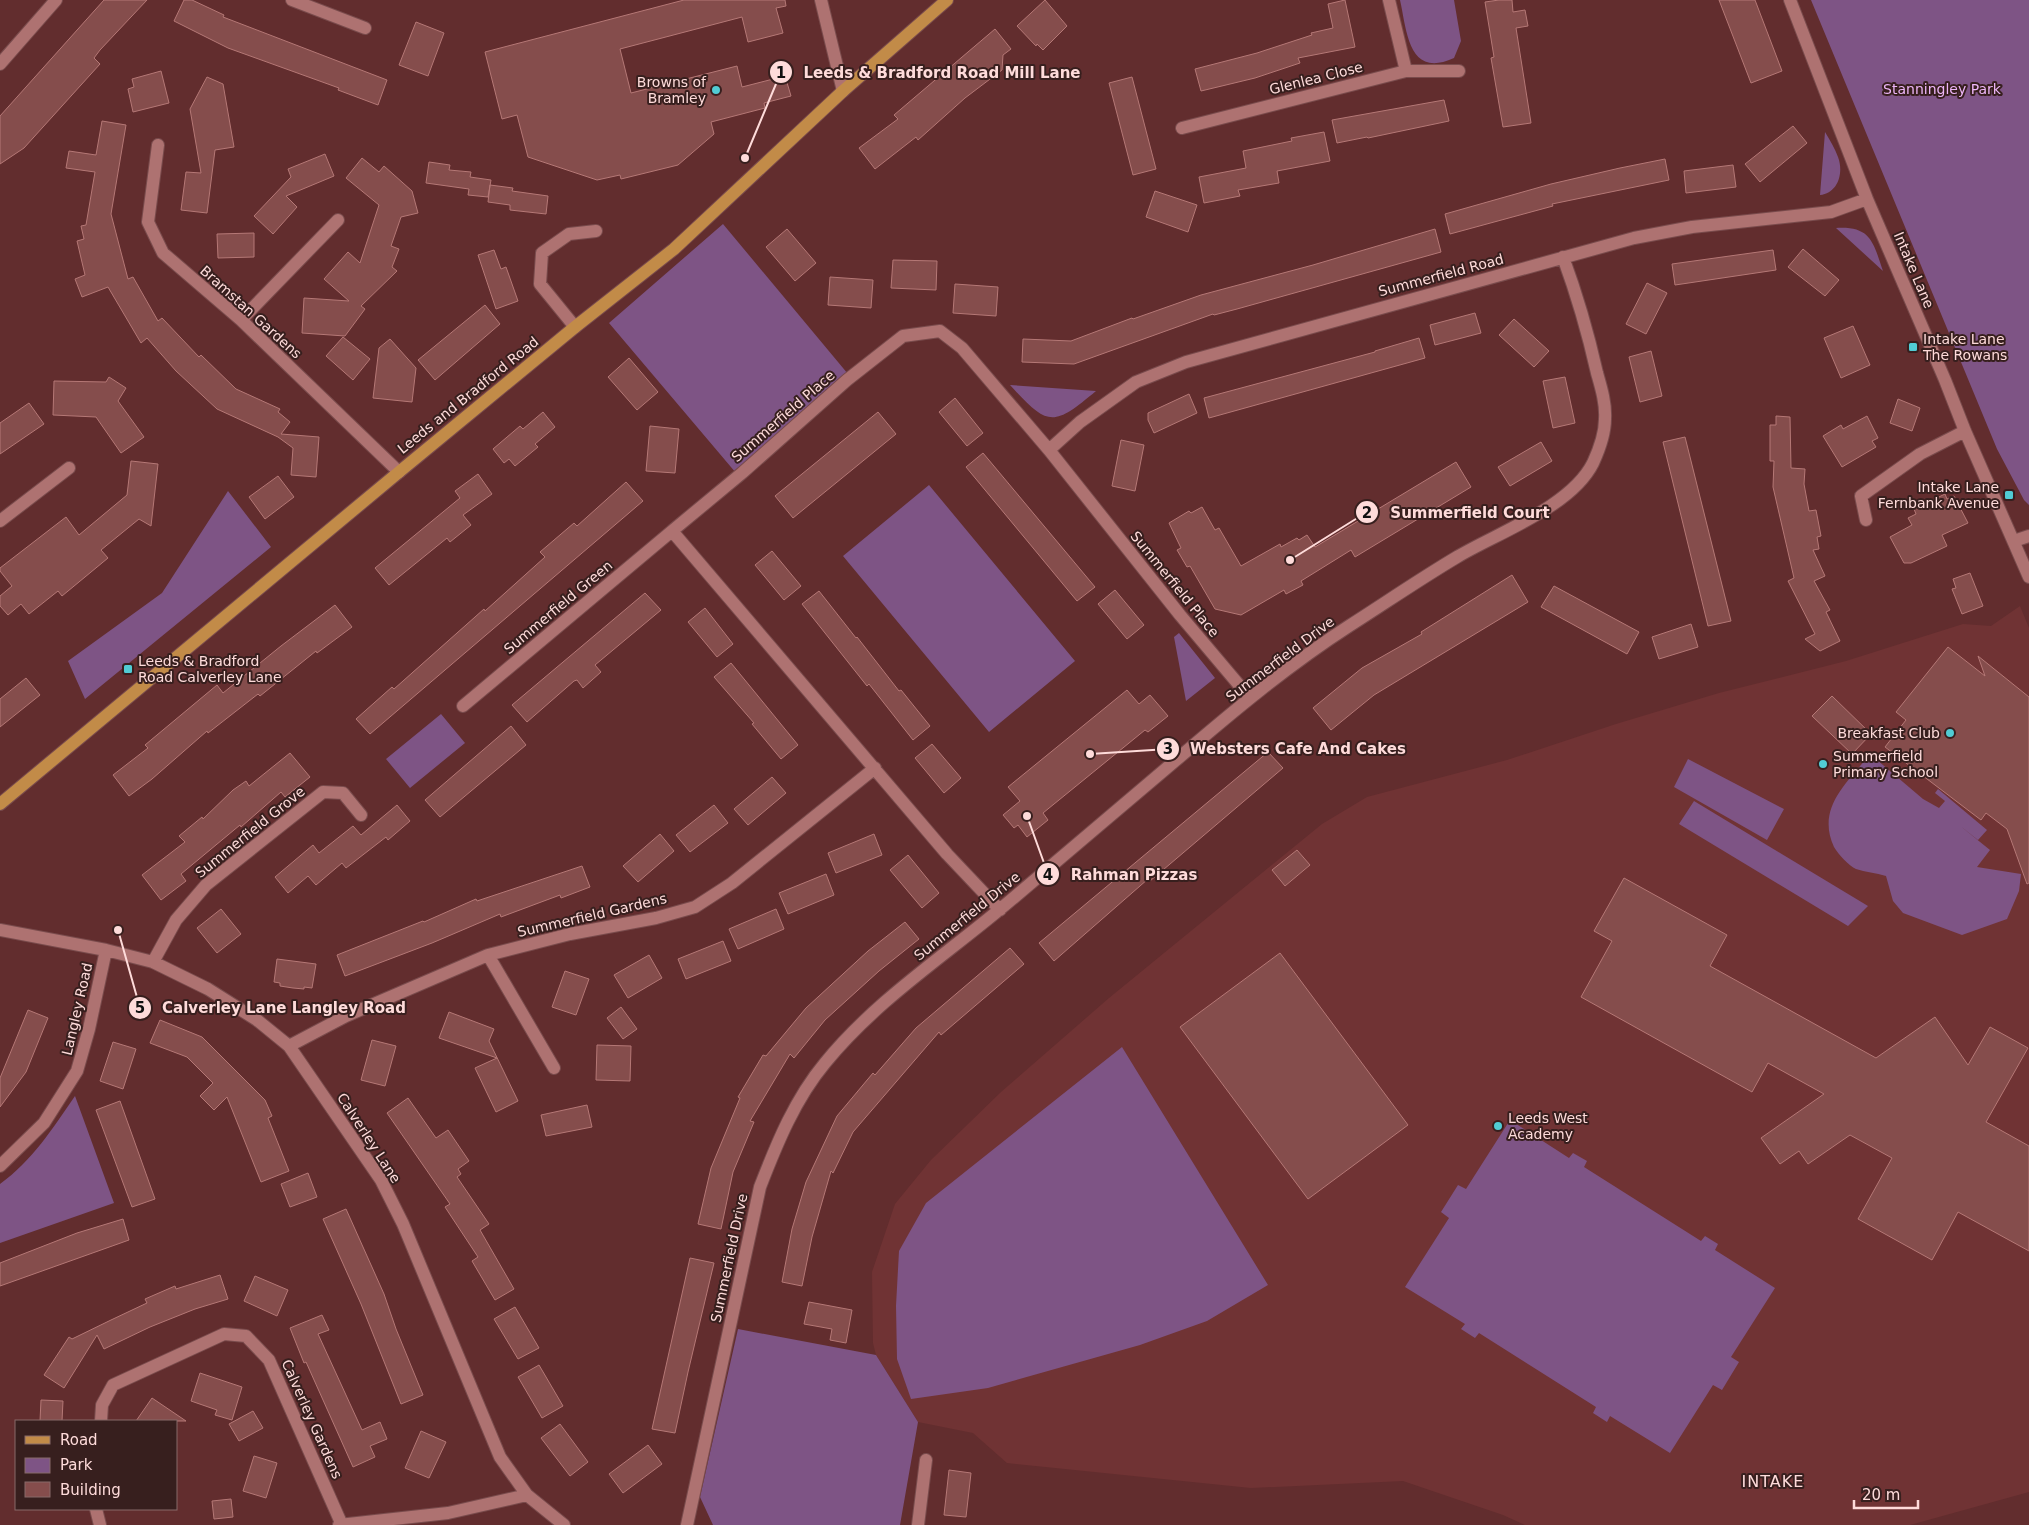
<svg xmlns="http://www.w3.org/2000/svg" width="2029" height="1525" viewBox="0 0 2029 1525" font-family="'DejaVu Sans',sans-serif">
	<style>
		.built { fill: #703334 }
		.green { fill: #7e5485 }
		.building { fill: #854d4c; stroke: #b57876 }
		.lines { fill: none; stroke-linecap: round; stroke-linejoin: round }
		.minor-casing { stroke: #794b4c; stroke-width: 14 }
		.major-casing { stroke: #794b4c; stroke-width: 14 }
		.minor { stroke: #ae7271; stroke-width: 12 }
		.major { stroke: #c28b48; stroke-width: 12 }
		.poi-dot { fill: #51ccd4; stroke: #371f1e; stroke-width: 2 }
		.labels { text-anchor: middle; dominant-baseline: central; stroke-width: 4; stroke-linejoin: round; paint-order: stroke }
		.street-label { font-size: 14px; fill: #fedbda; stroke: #371f1e }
		.poi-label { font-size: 14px; fill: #fedbda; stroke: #371f1e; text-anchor: start }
		.park-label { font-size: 14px; fill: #eeb6f8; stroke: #371f1e }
		.quarter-label { font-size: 16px; letter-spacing: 1px; fill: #fedbda; stroke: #371f1e }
		.leader { fill: none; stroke: #fedbda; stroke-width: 2 }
		.callout-dot { fill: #fedbda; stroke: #371f1e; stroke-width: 2 }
		.mark-label { font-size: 15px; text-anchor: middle; font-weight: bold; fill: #111 }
		.callout-label { font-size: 15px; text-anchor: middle; font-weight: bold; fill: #fedbda; stroke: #371f1e; stroke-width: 4; stroke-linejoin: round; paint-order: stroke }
	</style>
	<rect width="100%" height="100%" fill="#622d2e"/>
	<path class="built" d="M2020 606 2029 628V1492L1910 1525H1525L1503 1515 1403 1481 1251 1488 1007 1463 973 1433 918 1422 876 1355 873 1343 872 1272 895 1204 931 1160 1001 1092 1109 998 1322 824 1367 797 1507 760 1616 724 1719 693 1846 661 1963 624 1991 626Z"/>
	<path class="green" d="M1400 0H1454L1461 41 1454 58C1408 79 1407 31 1400 0Z
		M1811 0H2029V505L2024 500 1997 449Z
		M1825 132C1830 140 1835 149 1838 157 1844 173 1838 193 1820 195Z
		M723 224 848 374 736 473 609 323Z
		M1836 228C1871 226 1873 242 1883 271Z
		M1010 385 1096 391C1053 427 1048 427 1010 385Z
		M929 485 1075 661 989 732 843 556Z
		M228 491 271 547 85 699 68 661 162 593Z
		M1179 633 1215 678 1186 701 1174 637Z
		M441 714 465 743 410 788 386 759Z
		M1870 754 1923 799 1939 808 1945 801 1935 793 1938 789 1987 830 1978 840 1959 825 1990 850 1977 867 2021 874 2019 891 2007 919 1962 935 1903 913 1893 901 1886 876C1876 873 1865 872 1856 869 1849 866 1838 854 1834 847 1816 808 1847 783 1870 754Z
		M1688 759 1784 809 1767 840 1674 787Z
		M1694 801 1868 906 1848 926 1679 824Z
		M1122 1047 1268 1285 1207 1321 1140 1345 988 1388 911 1399 897 1359 896 1306 899 1251 926 1203Z
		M75 1096 114 1203 0 1243V1184C32 1161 53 1128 75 1096Z
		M1510 1120 1569 1158 1573 1153 1587 1161 1584 1167 1701 1241 1705 1236 1718 1244 1715 1250 1775 1288 1731 1357 1739 1362 1722 1390 1713 1385 1670 1453 1610 1416 1607 1422 1593 1413 1596 1407 1479 1333 1475 1338 1461 1329 1465 1324 1405 1287 1449 1218 1441 1212 1458 1185 1466 1189Z
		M738 1329 876 1355 918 1422 900 1525H713L700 1497Z"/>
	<path class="building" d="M104 0H147L100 50 94 58 100 64 24 148 0 164V116Z
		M184 0H192L224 15 223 17 387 80 378 105 338 90 339 88 228 48 174 21Z
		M684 0H785L786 6 776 8 783 33 748 42 742 17 620 49 631 93 737 66 742 87 785 76 791 96 764 103 765 108 711 122 714 134 678 165 621 179 620 175 597 180 528 157 517 115 502 119 485 52Z
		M1045 0 1067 26 1043 50 1037 44 1036 46 1017 26Z
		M1345 0 1355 47 1298 58 1300 63 1255 78 1201 91 1195 69 1257 53 1312 35 1311 33 1333 28 1328 4Z
		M1499 0H1512L1513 12 1525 10 1528 26 1516 28 1531 123 1503 127 1491 58 1494 57 1485 2Z
		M1719 0H1755L1782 71 1751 83Z
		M416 22 444 33 428 76 399 65Z
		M995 29 1011 49 1003 55 1002 70 965 98 918 140 916 137 875 169 859 148 898 119 894 115Z
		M161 71 169 103 133 112 128 89 134 87 132 79Z
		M207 77 223 84 234 147 215 150 207 213 181 210 186 172 201 173 190 109Z
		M1132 77 1156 169 1133 175 1109 83Z
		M1444 100 1449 121 1368 138 1367 137 1337 143 1332 120Z
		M102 121 126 125 111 214 128 279 133 277 158 321 162 318 199 357 201 355 236 389 280 409 278 412 290 422 281 434 319 437 316 477 291 475 293 448 278 437 217 409 176 371 147 338 141 343 108 287 82 297 75 279 85 275 77 241 84 239 81 226 86 225 95 172 66 168 69 151 96 155Z
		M1793 126 1807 143 1760 182 1745 164Z
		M1324 132 1330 161 1277 171 1279 183 1238 190 1240 196 1204 203 1199 177 1246 168 1243 151 1292 141 1291 138Z
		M325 154 334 176 286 196 297 207 273 234 254 216 291 177 288 169Z
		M362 158 379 172 384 166 412 191 418 213 401 217 391 246 399 249 392 267 397 271 361 306 365 309 345 336 302 333 304 298 349 301 324 279 348 252 360 263 379 205 346 178Z
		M1665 159 1669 180 1552 204 1553 206 1450 234 1445 214 1551 184 1620 168Z
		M429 162 450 165 449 170 471 172 470 177 491 180 488 197 468 195 469 189 426 183Z
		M1733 165 1736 187 1686 193 1684 171Z
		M490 185 513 188 512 191 548 196 546 214 510 210V205L488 202Z
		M1155 191 1197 205 1188 232 1146 217Z
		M787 229 816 263 795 281 766 247Z
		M1435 229 1441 252 1237 309 1214 315 1213 314 1074 364 1022 362 1023 339 1071 341 1132 318 1133 319 1201 295 1313 265Z
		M254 233V257L218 258 217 234Z
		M1803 249 1839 280 1825 296 1788 267Z
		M494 250 501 269 506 267 518 301 496 309 478 255Z
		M1773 250 1776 270 1675 285 1672 264Z
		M893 260 937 261 936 290 891 288Z
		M830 277 873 280 871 308 828 305Z
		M1647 283 1667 293 1646 334 1626 324Z
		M955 284 998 287 996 316 953 313Z
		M485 305 500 324 435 380 418 360Z
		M1475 313 1481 333 1435 345 1430 325Z
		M1514 319 1549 351 1534 367 1499 335Z
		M1853 326 1870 365 1841 378 1824 338Z
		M343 337 370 359 353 380 326 356Z
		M1419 338 1425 358 1209 418 1204 398 1375 352V351Z
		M390 339 416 368 412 402 373 398 379 348Z
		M1651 351 1662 396 1640 402 1629 357Z
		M629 358 658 392 637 410 608 377Z
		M109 377 126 388 118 401 144 437 121 453 96 417 53 415 54 381 106 382Z
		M1565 377 1575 423 1553 428 1543 381Z
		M1189 394 1197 413 1154 433 1148 420V413Z
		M955 398 983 433 967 446 939 412Z
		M1898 399 1920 408 1912 431 1890 423Z
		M29 403 44 424 0 454V423Z
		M543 412 555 427 535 444 538 447 515 466 509 459 504 463 493 449 520 426 523 429Z
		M878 412 896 434 793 518 775 496Z
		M1776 416 1790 417 1791 468 1805 469 1804 484 1809 511 1816 510 1821 536 1817 537 1819 549 1813 550 1825 576 1814 581 1830 610 1826 612 1840 641 1820 651 1805 639 1815 634 1788 581 1794 578 1773 487 1774 461H1770V425H1776Z
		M1867 416 1878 438 1872 441 1876 447 1842 467 1823 436 1841 425 1843 429Z
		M650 426 679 429 675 473 646 471Z
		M1685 437 1731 621 1708 626 1663 442Z
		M1121 440 1144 445 1135 491 1112 486Z
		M1541 442 1552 461 1510 486 1498 467Z
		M983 453 1095 587 1077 601 966 467Z
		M131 461 158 464 151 526 139 519 101 550 108 558 62 596 58 591 29 614 21 604 8 615 0 606V596L12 586 0 571V568L66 517 79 535 127 495Z
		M1456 462 1471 487 1355 557 1351 550 1301 581 1303 585 1286 594 1284 590 1241 615 1215 609 1190 566 1187 567 1177 550 1181 548 1169 523 1189 511 1191 513 1202 507 1215 530 1219 528 1241 566 1280 544 1281 547 1297 538 1299 540 1307 535 1315 547Z
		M478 474 492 494 463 515 471 525 450 542 447 538 389 585 375 568 460 498 455 491Z
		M278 476 294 497 265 519 249 497Z
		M626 482 643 501 370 734 356 719 392 687 394 689 484 609 485 611 545 557 540 552 574 523 577 526Z
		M1945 494 1947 499 1954 496 1968 523 1942 535 1947 546 1911 563H1904L1890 537 1912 525 1908 518 1916 514 1914 509Z
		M772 551 801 586 784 600 755 565Z
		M1970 573 1983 606 1962 614 1952 589 1956 588 1953 579Z
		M1512 575 1528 602 1374 695 1331 730 1313 708 1362 668 1422 634 1421 632Z
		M1554 586 1639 632 1627 654 1541 607Z
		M1115 590 1144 625 1127 639 1098 604Z
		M819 591 856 638 857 637 899 691 901 690 930 726 913 740 869 684 867 686 802 604Z
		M645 593 661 610 595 665 601 672 583 688 577 680 574 681 527 722 512 705Z
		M335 605 352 627 317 653 316 651 260 696 258 694 208 733 207 731 152 779 129 796 113 775 148 748 145 745 217 685 223 693 281 646Z
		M705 608 733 644 717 657 688 622Z
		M1691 624 1698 647 1659 659 1652 637Z
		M1948 647 1985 676 1978 656 2029 697V883L2027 884 2007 829 1986 813 1981 820 1885 747 1906 720 1896 712Z
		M731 663 798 745 781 759 752 724 754 723 714 677Z
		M26 678 40 695 0 727V699Z
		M1127 690 1139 704 1150 695 1168 716 1148 732 1145 730 1043 813 1048 820 1027 837 1018 825 1014 828 1003 815 1020 801 1008 787Z
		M1832 696 1871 734 1852 754 1812 716Z
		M511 726 526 745 440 817 425 800Z
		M932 744 961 778 944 793 915 758Z
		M1268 752 1283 768 1150 881 1148 879 1054 961 1039 943Z
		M290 753 310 777 285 797 281 792 241 827 240 825 181 874 186 881 161 900 142 875 185 842 179 836 202 817 203 819 233 790 246 781 249 786Z
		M772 777 786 793 748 825 734 809Z
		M397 805 410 821 388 840 386 837 346 868 342 863 316 885 308 876 288 893 275 877 313 845 319 853 353 826 361 835Z
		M714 805 728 823 690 852 676 835Z
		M660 834 674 851 638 882 623 866Z
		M874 834 882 855 836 873 828 853Z
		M1297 850 1310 865 1285 886 1272 870Z
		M908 855 939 893 922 908 890 870Z
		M582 866 590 887 561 898 560 895 501 917 500 914 432 943 345 976 337 955 423 921 424 922 476 899 477 901Z
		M826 874 834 895 788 914 779 893Z
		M1624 878 1727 935 1710 966 1876 1058 1935 1017 1968 1065 1990 1027 2028 1048 1986 1122 2029 1146V1251L1958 1212 1932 1260 1858 1219 1892 1158 1850 1135 1808 1164 1799 1151 1780 1164 1761 1138 1824 1094 1768 1063 1752 1092 1581 997 1612 941 1594 931Z
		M221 909 241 934 217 953 197 928Z
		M776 909 784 929 738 949 729 929Z
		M905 922 919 939 879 971 825 1020 794 1058 790 1054 750 1121 754 1122 733 1172 721 1229 698 1224 711 1168 740 1098 738 1097 763 1055 766 1056 806 1008 868 951Z
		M723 941 731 961 686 979 678 959Z
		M1010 948 1024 964 941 1035 939 1032 853 1132 833 1173 831 1171 812 1237 802 1286 782 1282 792 1229 806 1182 837 1116 873 1073 875 1075 916 1028Z
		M1280 953 1408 1125 1308 1199 1180 1027Z
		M649 955 662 978 628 998 614 975Z
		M277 959 316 964 312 988 304 987V989L293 988 280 986V983L274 982Z
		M565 971 589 979 576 1015 552 1007Z
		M621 1007 637 1029 623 1039 607 1018Z
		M28 1010 48 1018 26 1072 0 1107V1078Z
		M449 1012 494 1029 489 1041 518 1101 496 1112 475 1068 497 1058 439 1038Z
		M160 1020 202 1037 265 1100 272 1116 268 1118 289 1171 261 1182 227 1097 214 1110 200 1096 213 1083 187 1057 150 1043Z
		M372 1040 396 1046 385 1086 361 1080Z
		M113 1042 136 1049 123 1089 100 1081Z
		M597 1045 631 1046 630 1081 596 1080Z
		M408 1098 436 1138 448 1130 469 1161 458 1169 461 1174 457 1177 489 1224 480 1230 514 1289 495 1300 472 1261 478 1257 445 1207 450 1204 387 1113Z
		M120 1101 155 1199 132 1207 96 1110Z
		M587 1105 592 1127 546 1136 541 1115Z
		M308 1173 317 1197 290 1207 281 1184Z
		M346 1209 384 1294 396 1329 423 1395 401 1404 361 1304 323 1219Z
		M123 1219 129 1240 0 1286V1263L77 1233Z
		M690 1258 714 1263 688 1372 675 1433 652 1429Z
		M220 1275 228 1299 195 1309 150 1327 104 1349 97 1335 64 1388 44 1375 69 1337 72 1339 111 1320 147 1303 145 1299 175 1286 176 1289Z
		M255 1276 288 1290 277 1316 244 1301Z
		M809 1302 852 1310 846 1343 830 1340 832 1329 804 1324Z
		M515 1307 539 1348 518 1359 494 1319Z
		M322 1315 329 1330 318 1334 362 1430 380 1422 387 1439 370 1446 375 1457 353 1467 306 1362 304 1363 290 1328Z
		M539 1365 563 1406 542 1418 518 1377Z
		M200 1373 242 1387 232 1420 215 1415 217 1410 191 1401Z
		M152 1398 186 1421H136Z
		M41 1400 63 1401 62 1421H40Z
		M253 1411 263 1428 239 1441 229 1424Z
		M560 1424 588 1462 570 1476 541 1438Z
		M421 1431 446 1442 429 1478 405 1468Z
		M648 1445 662 1464 623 1493 609 1474Z
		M254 1456 277 1463 266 1498 243 1491Z
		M949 1470 971 1473 966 1517 944 1515Z
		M231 1499 233 1517 214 1519 212 1501Z"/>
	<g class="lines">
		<g class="minor-casing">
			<path id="minor" d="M292 0 365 28
				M821 0 843 91
				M1389 0 1406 71
				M1790 0 1867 199 1945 380 1965 431 2029 577
				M0 64 56 0
				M1182 128 1406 71H1459
				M158 145 148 222 163 253 241 320 399 472
				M241 320 338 220
				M575 327 540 284 542 253 569 234 596 231
				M1049 450 1080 422 1136 382 1186 362 1634 238 1692 227 1831 212 1867 199
				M1866 520 1861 496 1920 454 1965 431
				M0 521 69 468
				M2014 541 2029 536
				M463 706 672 531
				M1000 910 947 854 672 531 742 473 847 380 903 336 940 331 962 348 1049 450 1180 615 1250 698
				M0 930 106 950 153 962 208 989 257 1020 289 1046 381 1180 403 1224 500 1457 527 1495 564 1525
				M488 955 554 1068
				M153 962 176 920 206 885 323 792 343 793 361 815
				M289 1046 346 1016 488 955 570 934 656 918 695 907 732 883 875 768
				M0 1166 44 1123 77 1071 89 1029 106 950
				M101 1421 102 1405 113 1385 224 1334 246 1336 269 1360 342 1525
				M96 1509 100 1525
				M339 1525 448 1513 527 1495
				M687 1525 760 1187C777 1143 795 1099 825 1063 877 999 949 953 1011 900 1066 854 1120 807 1175 761 1231 713 1287 666 1349 626 1385 603 1420 579 1457 557 1497 533 1571 507 1593 463 1599 450 1605 434 1605 419 1606 403 1601 387 1597 373 1588 333 1577 295 1563 257
				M918 1525 926 1460"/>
		</g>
		<g class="major-casing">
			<path id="major" d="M0 804 399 472 575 327 674 249 843 91 947 0"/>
		</g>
		<use href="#minor" class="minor"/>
		<use href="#major" class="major"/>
	</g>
	<g class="poi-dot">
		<circle cx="716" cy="90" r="5"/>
		<rect x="1908" y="342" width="10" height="10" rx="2.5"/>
		<rect x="2004" y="490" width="10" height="10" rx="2.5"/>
		<rect x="123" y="664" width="10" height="10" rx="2.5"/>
		<circle cx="1950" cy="733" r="5"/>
		<circle cx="1823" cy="764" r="5"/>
		<circle cx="1498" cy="1126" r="5"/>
	</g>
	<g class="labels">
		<g class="street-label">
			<text transform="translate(1316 78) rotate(-14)">Glenlea Close</text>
			<text transform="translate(1914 270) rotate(67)">Intake Lane</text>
			<text transform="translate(1441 275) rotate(-15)">Summerfield Road</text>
			<text transform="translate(251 312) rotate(42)">Bramstan Gardens</text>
			<text transform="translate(468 395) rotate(-39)">Leeds and Bradford Road</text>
			<text transform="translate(783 416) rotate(-41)">Summerfield Place</text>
			<text transform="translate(1175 584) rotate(51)">Summerfield Place</text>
			<text transform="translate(558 607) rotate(-40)">Summerfield Green</text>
			<text transform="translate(1280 659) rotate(-37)">Summerfield Drive</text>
			<text transform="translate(250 832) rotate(-39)">Summerfield Grove</text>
			<text transform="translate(592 915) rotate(-13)">Summerfield Gardens</text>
			<text transform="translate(967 916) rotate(-39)">Summerfield Drive</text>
			<text transform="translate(77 1009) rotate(-77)">Langley Road</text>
			<text transform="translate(369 1138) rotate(57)">Calverley Lane</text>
			<text transform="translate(729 1258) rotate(-78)">Summerfield Drive</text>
			<text transform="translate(312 1419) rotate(66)">Calverley Gardens</text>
		</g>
		<g class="poi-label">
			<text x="706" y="82" text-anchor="end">Browns of<tspan x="706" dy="16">Bramley</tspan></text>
			<text x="1923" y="339">Intake Lane<tspan x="1923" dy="16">The Rowans</tspan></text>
			<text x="1999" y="487" text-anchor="end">Intake Lane<tspan x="1999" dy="16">Fernbank Avenue</tspan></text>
			<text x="138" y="661">Leeds &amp; Bradford<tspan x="138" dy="16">Road Calverley Lane</tspan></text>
			<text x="1940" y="733" text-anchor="end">Breakfast Club</text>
			<text x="1833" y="756">Summerfield<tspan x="1833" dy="16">Primary School</tspan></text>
			<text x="1508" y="1118">Leeds West<tspan x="1508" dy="16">Academy</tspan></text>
		</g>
		<g class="park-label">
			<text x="1942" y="89">Stanningley Park</text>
		</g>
		<g class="quarter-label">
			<text x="1773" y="1481">INTAKE</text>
		</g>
	</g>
	<path class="leader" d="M745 158L781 72M1290 560L1367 512M1090 754L1168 749M1027 816L1048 874M118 930L140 1008"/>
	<g class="callout-dot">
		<circle cx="745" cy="158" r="5"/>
		<circle cx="1290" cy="560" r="5"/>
		<circle cx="1090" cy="754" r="5"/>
		<circle cx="1027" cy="816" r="5"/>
		<circle cx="118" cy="930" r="5"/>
		<circle cx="781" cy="72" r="12"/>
		<circle cx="1367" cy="512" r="12"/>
		<circle cx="1168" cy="749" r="12"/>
		<circle cx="1048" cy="874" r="12"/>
		<circle cx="140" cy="1008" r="12"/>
	</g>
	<g class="mark-label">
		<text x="781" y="78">1</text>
		<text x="1367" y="518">2</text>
		<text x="1168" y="754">3</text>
		<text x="1048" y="880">4</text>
		<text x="140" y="1013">5</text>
	</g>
	<g class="callout-label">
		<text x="942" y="78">Leeds &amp; Bradford Road Mill Lane</text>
		<text x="1470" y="518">Summerfield Court</text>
		<text x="1298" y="754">Websters Cafe And Cakes</text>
		<text x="1134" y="880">Rahman Pizzas</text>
		<text x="284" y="1013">Calverley Lane Langley Road</text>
	</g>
	<rect x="15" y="1420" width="162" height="90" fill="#371f1e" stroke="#876a69"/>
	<rect x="25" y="1436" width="25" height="8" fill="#c28b48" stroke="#876a69"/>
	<text x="60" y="1445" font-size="15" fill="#fedbda">Road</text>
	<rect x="25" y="1458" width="25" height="15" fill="#7e5485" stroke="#876a69"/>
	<text x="60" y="1470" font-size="15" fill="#fedbda">Park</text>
	<rect x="25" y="1482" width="25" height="15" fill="#854d4c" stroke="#876a69"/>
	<text x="60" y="1495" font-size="15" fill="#fedbda">Building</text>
	<path d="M1854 1500v8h64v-8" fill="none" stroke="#fedbda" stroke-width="2.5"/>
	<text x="1862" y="1500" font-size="15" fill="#fedbda" stroke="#371f1e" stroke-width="4" paint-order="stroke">20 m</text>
</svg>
